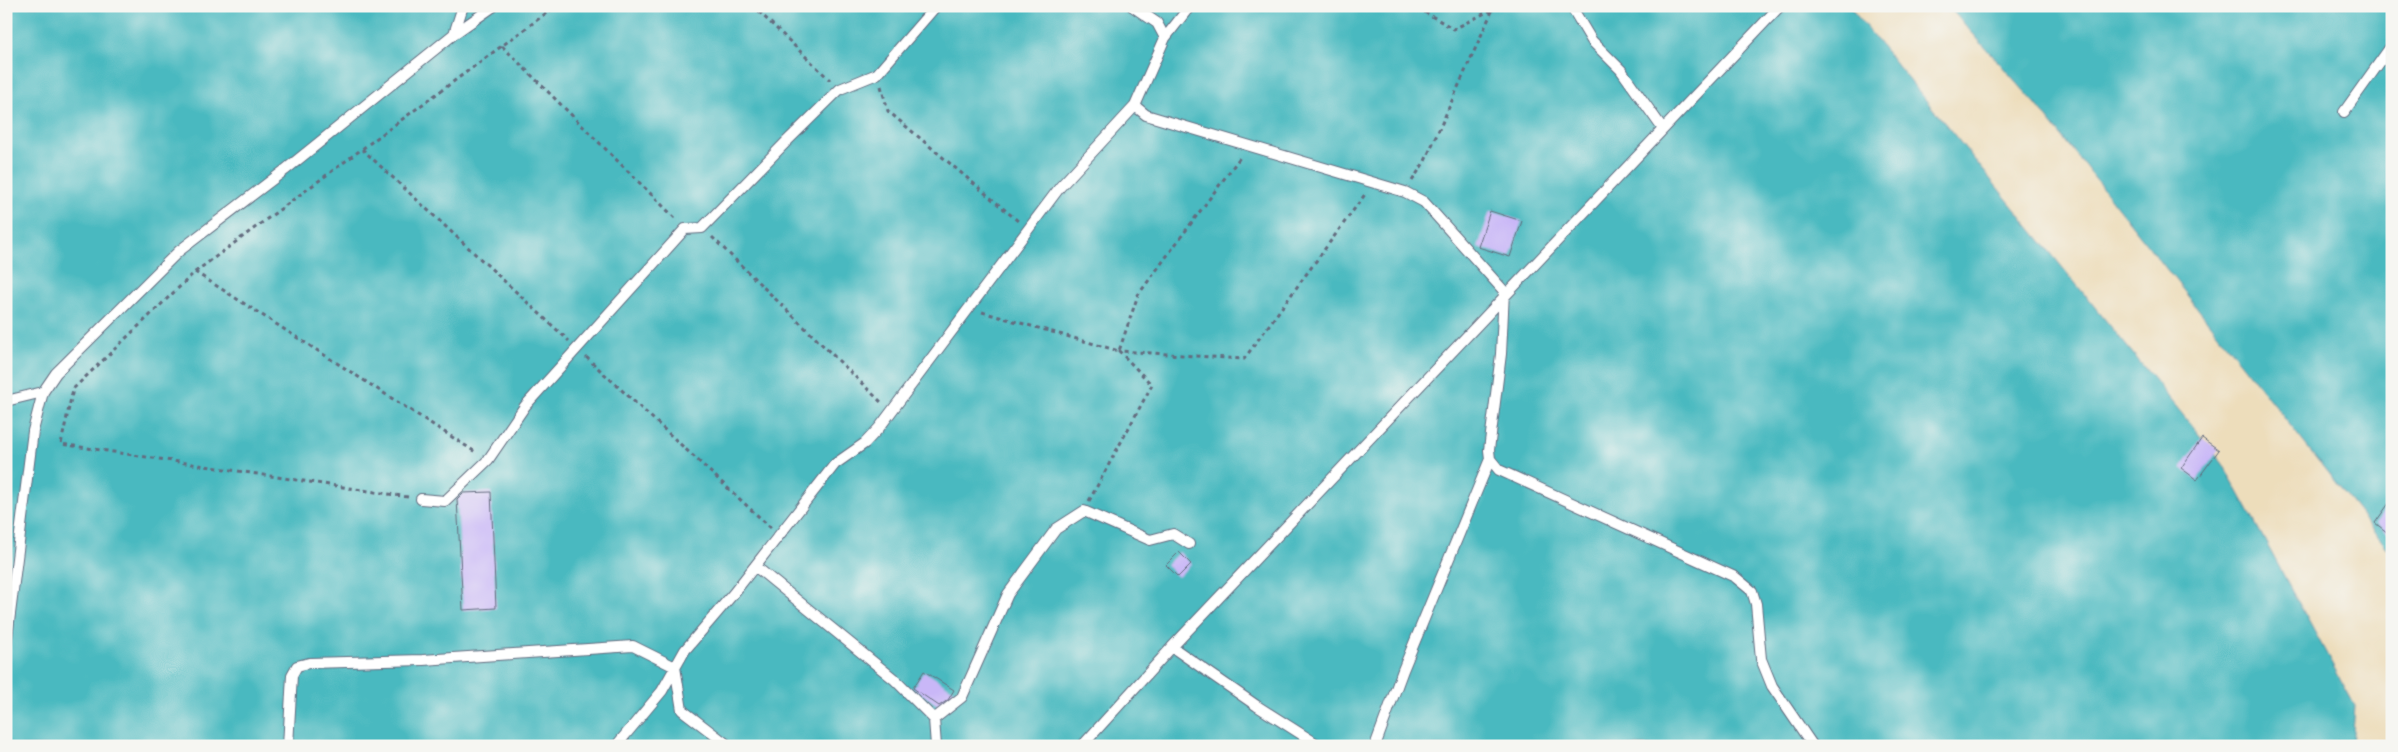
<svg xmlns="http://www.w3.org/2000/svg" width="2398" height="752" viewBox="0 0 2398 752" font-family="'Comic Neue',sans-serif">
	<style>
		.water { fill: #4ab9c0; stroke: #32748f }
		.building { fill: #c9b7f7 }
		.lines { fill: none; stroke-linecap: round; stroke-linejoin: round }
		.service-casing { stroke: #646c7f; stroke-width: 12 }
		.path { stroke: #646c7f; stroke-width: 3; stroke-dasharray: 4 4; stroke-linecap: butt }
		.service { stroke: #fff; stroke-width: 10 }
	</style>
	<rect width="100%" height="100%" fill="#f6f6f2"/>
	<filter id="ink" filterUnits="userSpaceOnUse"><feTurbulence type="fractalNoise" baseFrequency=".02" numOctaves="2"/><feDisplacementMap in="SourceGraphic" scale="10" xChannelSelector="R" yChannelSelector="G"/><feConvolveMatrix kernelMatrix="1 2 1 2 8 2 1 2 1" color-interpolation-filters="sRGB"/></filter>
	<filter id="wash" filterUnits="userSpaceOnUse"><feTurbulence type="fractalNoise" baseFrequency=".0096" numOctaves="4" result="noise"/><feDisplacementMap in="SourceGraphic" scale="20" xChannelSelector="R" yChannelSelector="G"/><feGaussianBlur stdDeviation="1.12" result="paint"/><feColorMatrix in="noise" values="0 0 0 0 0 0 0 0 0 0 0 0 0 0 0 0 0 1.4 0 .05"/><feComposite in="paint" operator="in"/></filter>
	<g filter="url(#wash)">
		<rect width="100%" height="100%" fill="#edddbb"/>
		<path class="water" d="M6 6H1849L2223 464 2355 706 2352 746H6Z
			M1948 6H2392V554L2036 104Z"/>
		<g id="blocks">
			<path class="building" d="M1490 211 1522 221 1510 257 1478 247Z
				M2202 438 2219 450 2197 480 2181 468Z
				M491 492 496 608 463 610 457 499 463 493Z
				M2392 499V536L2375 523Z
				M1179 552 1191 564 1178 577 1166 565Z
				M924 671 954 690 948 700 939 706 913 688Z"/>
		</g>
	</g>
	<g filter="url(#ink)">
		<use href="#blocks" fill-opacity="0" stroke="#646c7f" stroke-width="1"/>
		<g class="lines">
			<g class="service-casing">
				<path id="service" d="M1132 6 1157 23 1165 38 1135 106 1146 115 1405 192 1424 202 1504 291 1501 354 1489 450 1490 459 1499 470 1735 577 1752 591 1756 604 1761 659 1772 686 1813 746
					M1571 6 1592 41 1621 70 1663 129
					M454 34 463 6
					M1165 38 1190 6
					M2344 112 2392 45
					M6 401 43 392
					M421 499 445 501 488 460 525 406 685 229 702 228 787 141 840 89 877 74 936 6
					M755 566 894 679 934 719 936 746
					M6 646 33 431 43 392 56 373 179 251 285 170 454 34 494 6
					M934 719 962 697 1008 594 1056 529 1084 511 1150 540 1173 534 1189 544
					M6 742 7 746
					M288 746 292 675 297 666 309 663 423 660 633 646 675 667 682 710 729 746
					M616 746 662 691 685 650 733 594 835 464 865 443 879 428 1060 187 1135 106
					M1082 746 1172 647
					M1320 746 1257 706 1172 647 1780 6
					M1375 746 1403 670 1490 459"/>
			</g>
			<path class="path" d="M753 6 830 80
				M502 46 677 220
				M881 86 888 111 1018 221
				M362 149 569 341
				M1412 181 1425 161 1493 9 1454 29 1414 6
				M712 237 883 404
				M195 272 556 6
				M982 312 1119 351 1138 295 1241 156
				M586 357 771 528
				M408 497 61 444 73 389 195 272 477 453
				M1089 501 1152 385 1119 351 1244 359 1366 193"/>
			<use href="#service" class="service"/>
		</g>
	</g>
	<rect width="2398" height="752" fill="none" stroke="#f6f6f2" stroke-width="25"/>
</svg>
